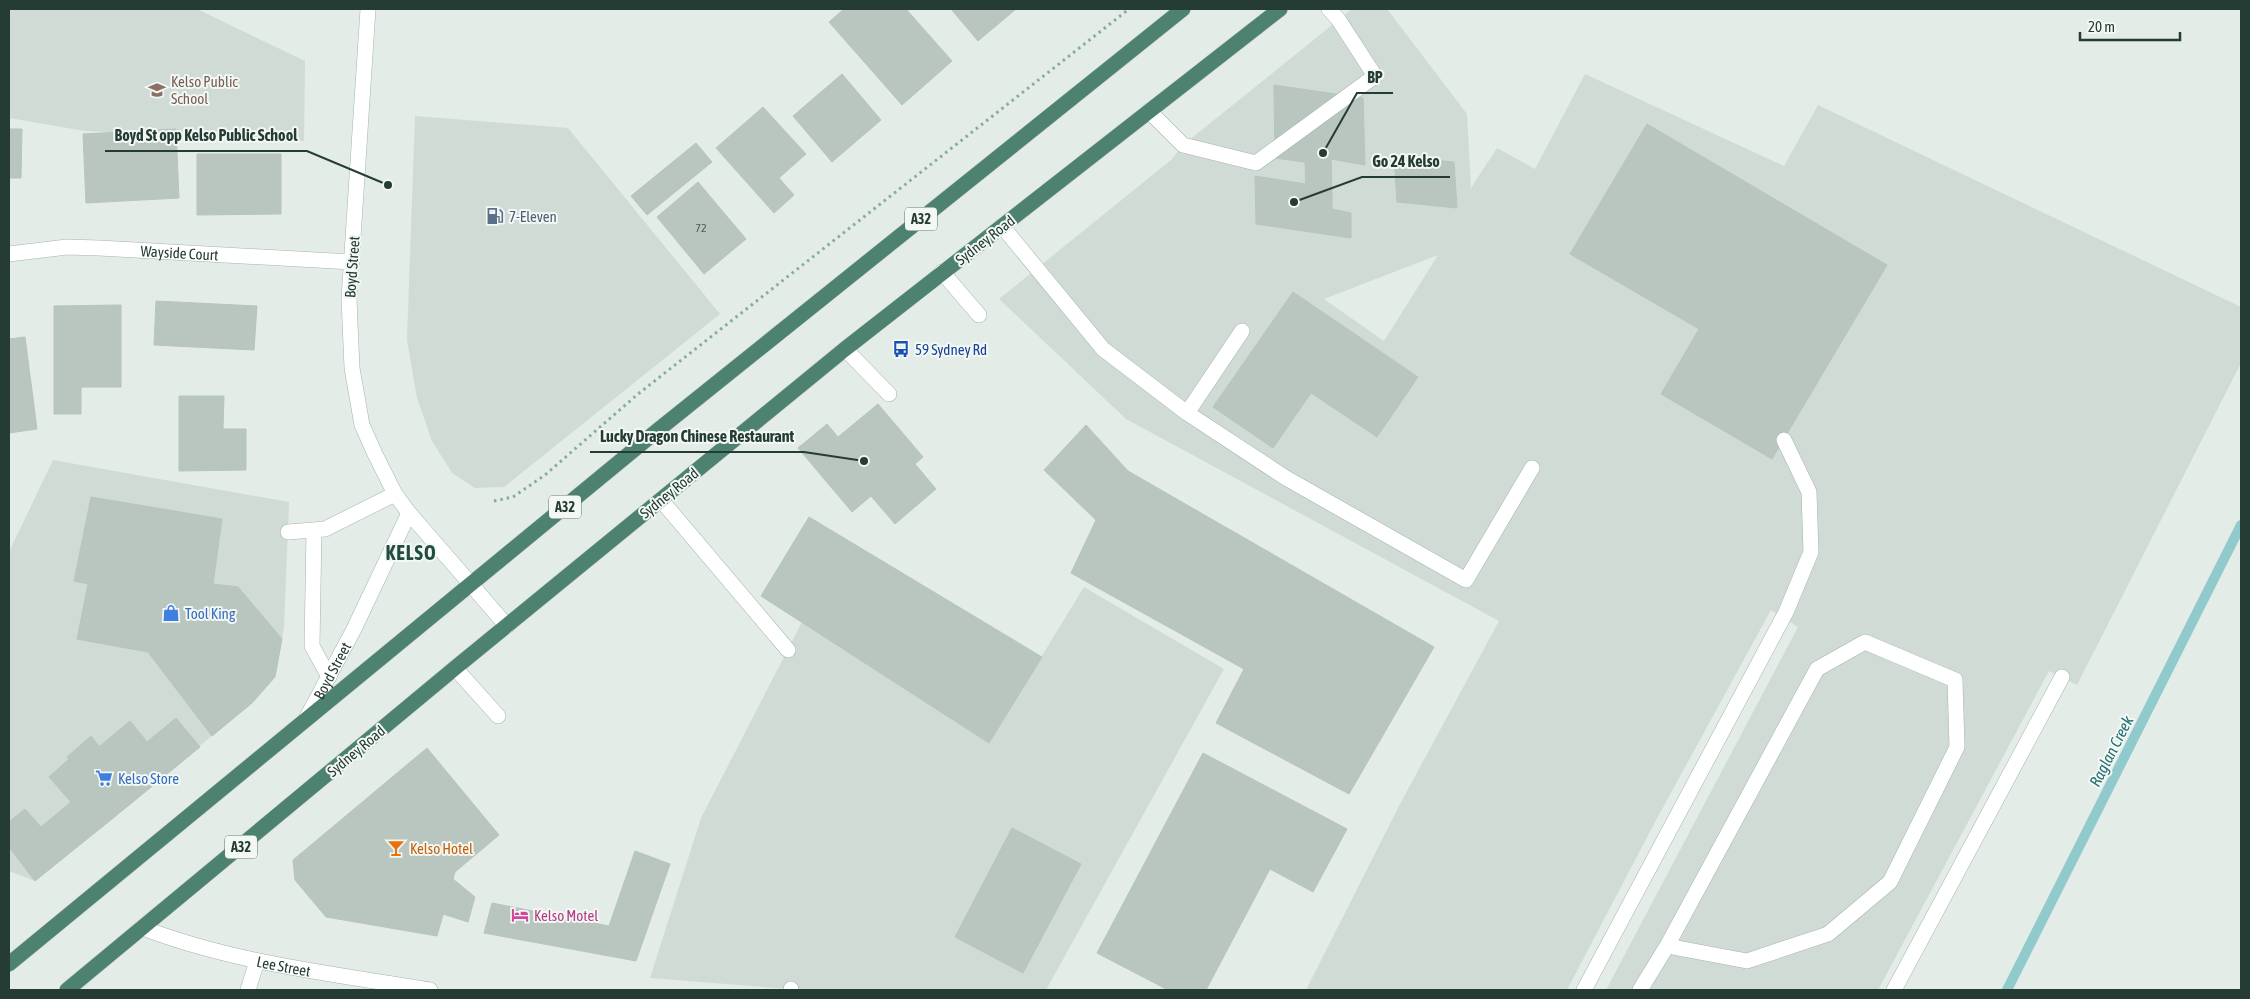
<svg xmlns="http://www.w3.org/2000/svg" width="2250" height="999" viewBox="0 0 2250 999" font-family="'Asap Condensed',sans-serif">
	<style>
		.built { fill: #d1dbd6; fill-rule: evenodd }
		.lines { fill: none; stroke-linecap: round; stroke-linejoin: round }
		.stream { stroke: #90cacc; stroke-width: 10 }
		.building { fill: #b9c6c0; stroke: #b6c5bd }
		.service-casing { stroke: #a6b4ad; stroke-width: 16 }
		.minor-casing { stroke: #a6b4ad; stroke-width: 16 }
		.secondary-casing { stroke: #a2b7ad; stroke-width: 16 }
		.trunk-casing { stroke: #c2c8c6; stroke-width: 16 }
		.path { stroke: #86ad9c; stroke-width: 3; stroke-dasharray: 2.5 4; stroke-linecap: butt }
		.service { stroke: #fff; stroke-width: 15 }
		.minor { stroke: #fff; stroke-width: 15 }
		.secondary { stroke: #fff; stroke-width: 15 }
		.trunk { stroke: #4e8270; stroke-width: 15 }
		.labels { text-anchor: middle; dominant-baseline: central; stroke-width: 4; stroke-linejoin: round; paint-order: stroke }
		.number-label { font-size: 12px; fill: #495e56 }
		.shield { fill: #f3f8f5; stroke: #62746d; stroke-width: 1 }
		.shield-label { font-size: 14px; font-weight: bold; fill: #243c33 }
		.education-label { font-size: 15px; fill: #785e54; stroke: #f3f8f5; text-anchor: start }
		.service-label { font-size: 15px; fill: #4e5e75; stroke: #f3f8f5; text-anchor: start }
		.street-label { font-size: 15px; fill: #243c33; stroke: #f3f8f5 }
		.transit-label { font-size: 15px; fill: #164399; stroke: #f3f8f5; text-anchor: start }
		.shop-label { font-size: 15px; fill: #366cbe; stroke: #f3f8f5; text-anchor: start }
		.food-label { font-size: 15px; fill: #c56008; stroke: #f3f8f5; text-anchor: start }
		.hotel-label { font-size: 15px; fill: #b23c85; stroke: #f3f8f5; text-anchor: start }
		.water-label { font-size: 16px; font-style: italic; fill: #236e73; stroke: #f3f8f5 }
		.district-label { font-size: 20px; font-weight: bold; letter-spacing: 1px; fill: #224c3d; stroke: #f3f8f5 }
		.leader { fill: none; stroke: #243c33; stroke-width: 2 }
		.callout-dot { fill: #243c33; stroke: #f3f8f5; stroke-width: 2 }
		.callout-label { font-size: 16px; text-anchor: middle; font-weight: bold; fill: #243c33; stroke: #f3f8f5; stroke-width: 4; stroke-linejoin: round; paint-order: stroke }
	</style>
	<rect width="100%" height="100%" fill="#e3ece7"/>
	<path class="built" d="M9 9H197L305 61 304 141 85 131 9 118Z
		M1352 9H1387L1467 114 1471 188 1497 148 1535 169 1585 74 1784 166 1818 105 2241 307V363L2077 685 2049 671 1878 990H1606L1798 627 1771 610 1655 822 1567 990H1306L1400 804 1499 621 1126 419 999 299 1171 160 1183 145ZM1438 255 1384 341 1324 299Z
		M415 116 568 128 720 314 504 487 475 488 452 473 432 441 417 398 407 340Z
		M53 460 289 502 284 628 275 677 252 703 35 881 9 871V552Z
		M1084 587 1224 669 1046 990H801L650 978 701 818 802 622 989 742Z"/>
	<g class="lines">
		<path class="stream" d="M2007 990 2241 525"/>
	</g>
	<path class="building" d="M844 9H906L952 61 902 105 829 22Z
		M951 9H1016L978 41Z
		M842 74 881 120 832 162 793 116Z
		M1274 85 1363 98 1365 165 1331 159 1332 194 1306 191 1305 162 1275 158Z
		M763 107 806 154 779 178 794 195 774 213 716 148Z
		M1647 124 1887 265 1772 459 1661 394 1699 329 1570 254Z
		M9 129H22L21 178H9Z
		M176 129 179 198 86 203 83 134Z
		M696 143 712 162 647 215 631 196Z
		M197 154H281V214L197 215Z
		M1394 156 1454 162 1457 208 1397 202Z
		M1255 176 1306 184V191L1332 194V209L1351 213V238L1256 224Z
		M698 182 746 239 704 274 657 217Z
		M1293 292 1418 377 1377 437 1311 393 1273 448 1213 407Z
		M156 301 257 306 254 350 154 345Z
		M121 305V387H81V414H54V306Z
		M25 337 37 429 9 433V339Z
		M179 396H224L223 429H246V470L179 471Z
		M878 404 923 457 915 464 936 489 895 524 871 496 852 512 798 448 827 424 838 437Z
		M1086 425 1128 471 1434 647 1349 794 1216 723 1244 669 1071 573 1096 520 1044 470Z
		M91 497 222 519 213 584 238 587 282 639 275 677 252 703 212 736 148 652 77 639 88 584 74 581Z
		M809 517 1042 657 989 743 761 596Z
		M176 718 200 747 139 797 100 746 130 721 147 742Z
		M91 736 139 797 112 819 67 757Z
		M427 748 499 835 455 872 437 936 326 917 295 880 293 860Z
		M1203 753 1347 829 1313 892 1270 869 1206 990H1168L1097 953Z
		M69 759 112 819 35 881 9 847V822L25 809 41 827 71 802 49 777Z
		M1012 828 1081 864 1023 973 955 937Z
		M635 851 670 864 636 961 484 933 492 903 609 926Z
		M453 879 475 897 468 922 443 914Z"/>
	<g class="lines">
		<g class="service-casing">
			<path id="service" d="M1149 111 1183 145 1256 163 1375 76 1338 19 1329 9
				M1002 226 1103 349 1187 413 1286 478 1466 580 1532 468
				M942 272 979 315
				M845 349 889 394
				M1187 413 1242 331
				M661 500 788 650
				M314 530 312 646 329 677
				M288 532 325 529 395 494
				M455 668 498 716
				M248 990 257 961
				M791 990V989
				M1584 990 1786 612 1811 552 1809 492 1784 440
				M1640 990 1667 946 1817 669 1865 642 1955 680 1957 747 1890 882 1828 934 1747 961 1667 946
				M1894 990 2062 677"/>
		</g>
		<g class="minor-casing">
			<g id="minor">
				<path id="s1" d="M9 254 67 247 99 248 352 262"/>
				<path id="s2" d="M143 928C234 963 334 974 430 990"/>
			</g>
		</g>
		<g class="secondary-casing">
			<g id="secondary">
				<path d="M368 9 349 299 352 368 362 425 375 454 395 494 409 513 507 626"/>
				<path id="s3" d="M306 719 354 629 409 513"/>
			</g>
		</g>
		<g class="trunk-casing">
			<path id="trunk" d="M9 964 658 430 1183 9
				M67 990 455 668 845 349 1280 9"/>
		</g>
		<path class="path" d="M494 501 513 497 545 475 638 394 1129 9"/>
		<use href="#service" class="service"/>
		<use href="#minor" class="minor"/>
		<use href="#secondary" class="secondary"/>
		<use href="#trunk" class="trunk"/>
	</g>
	<defs>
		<g id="school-bare" transform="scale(1.35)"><path d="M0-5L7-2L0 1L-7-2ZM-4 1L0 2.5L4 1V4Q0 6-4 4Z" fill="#8d6e63" stroke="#f3f8f5" stroke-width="2.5" paint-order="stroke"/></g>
		<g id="fuel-bare" transform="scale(1.35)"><path d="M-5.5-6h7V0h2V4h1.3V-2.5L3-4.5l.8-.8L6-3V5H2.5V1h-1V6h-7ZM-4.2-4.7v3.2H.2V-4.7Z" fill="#5c6f8a" stroke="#f3f8f5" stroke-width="2.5" paint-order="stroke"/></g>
		<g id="bus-bare" transform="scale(1.35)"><path d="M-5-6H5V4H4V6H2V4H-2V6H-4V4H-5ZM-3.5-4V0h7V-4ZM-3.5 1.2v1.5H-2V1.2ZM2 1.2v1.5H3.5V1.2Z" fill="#1a4fb4" stroke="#f3f8f5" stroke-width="2.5" paint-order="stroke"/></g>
		<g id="shop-bare" transform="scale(1.35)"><path d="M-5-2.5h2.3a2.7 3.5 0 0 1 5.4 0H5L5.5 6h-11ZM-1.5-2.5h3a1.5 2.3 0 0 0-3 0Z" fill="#3f7fe0" stroke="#f3f8f5" stroke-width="2.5" paint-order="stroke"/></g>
		<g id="supermarket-bare" transform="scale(1.35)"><path d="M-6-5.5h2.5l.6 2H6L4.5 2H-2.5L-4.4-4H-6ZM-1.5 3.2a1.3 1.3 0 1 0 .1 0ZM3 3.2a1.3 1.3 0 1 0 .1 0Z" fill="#3f7fe0" stroke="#f3f8f5" stroke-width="2.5" paint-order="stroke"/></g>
		<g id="bar-bare" transform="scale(1.35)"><path d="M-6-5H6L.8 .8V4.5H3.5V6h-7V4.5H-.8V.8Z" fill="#e8710a" stroke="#f3f8f5" stroke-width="2.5" paint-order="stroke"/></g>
		<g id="hotel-bare" transform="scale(1.35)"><path d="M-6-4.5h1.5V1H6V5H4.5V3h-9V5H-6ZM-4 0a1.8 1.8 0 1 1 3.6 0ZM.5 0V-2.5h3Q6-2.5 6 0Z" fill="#d1479c" stroke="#f3f8f5" stroke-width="2.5" paint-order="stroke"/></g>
	</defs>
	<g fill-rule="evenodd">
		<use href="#school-bare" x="157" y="90"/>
		<use href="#fuel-bare" x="495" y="216"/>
		<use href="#bus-bare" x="901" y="349"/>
		<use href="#shop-bare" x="171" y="613"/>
		<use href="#supermarket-bare" x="104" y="778"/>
		<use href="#bar-bare" x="396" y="848"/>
		<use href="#hotel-bare" x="520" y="915"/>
	</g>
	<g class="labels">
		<g class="number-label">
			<text x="701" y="228">72</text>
		</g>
		<g class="shield">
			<rect x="905" y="207.5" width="32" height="23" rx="4"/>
			<rect x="549" y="495.5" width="32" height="23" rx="4"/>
			<rect x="225" y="835.5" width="32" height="23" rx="4"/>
		</g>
		<g class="shield-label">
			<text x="921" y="219">A32</text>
			<text x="565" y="507">A32</text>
			<text x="241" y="847">A32</text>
		</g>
		<g class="education-label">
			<text x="171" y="81">Kelso Public<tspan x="171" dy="17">School</tspan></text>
		</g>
		<g class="service-label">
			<text x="509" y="216">7-Eleven</text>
		</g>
		<g class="street-label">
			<text transform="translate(985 240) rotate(-38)">Sydney Road</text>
			<text stroke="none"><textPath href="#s1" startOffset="171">Wayside Court</textPath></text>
			<text transform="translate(352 267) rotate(-86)">Boyd Street</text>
			<text transform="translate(669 493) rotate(-39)">Sydney Road</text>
			<text stroke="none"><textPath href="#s3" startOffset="55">Boyd Street</textPath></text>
			<text transform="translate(356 751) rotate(-40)">Sydney Road</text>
			<text stroke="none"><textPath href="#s2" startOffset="146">Lee Street</textPath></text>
		</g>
		<g class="transit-label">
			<text x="915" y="349">59 Sydney Rd</text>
		</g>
		<g class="shop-label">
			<text x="185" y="613">Tool King</text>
			<text x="118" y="778">Kelso Store</text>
		</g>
		<g class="food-label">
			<text x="410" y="848">Kelso Hotel</text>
		</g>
		<g class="hotel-label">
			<text x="534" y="915">Kelso Motel</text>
		</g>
		<g class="water-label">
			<text transform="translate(2111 751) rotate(-63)">Raglan Creek</text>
		</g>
		<g class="district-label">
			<text x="411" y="552">KELSO</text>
		</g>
	</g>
	<path class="leader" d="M1323 153L1357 93H1393M388 185L307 151H105M1294 202L1362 177H1450M864 461L804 452H590"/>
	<g class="callout-dot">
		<circle cx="1323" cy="153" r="5"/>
		<circle cx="388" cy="185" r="5"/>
		<circle cx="1294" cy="202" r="5"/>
		<circle cx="864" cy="461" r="5"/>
	</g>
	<g class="callout-label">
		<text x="1375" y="83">BP</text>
		<text x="206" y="141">Boyd St opp Kelso Public School</text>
		<text x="1406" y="167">Go 24 Kelso</text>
		<text x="697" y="442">Lucky Dragon Chinese Restaurant</text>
	</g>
	<rect width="2250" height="999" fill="none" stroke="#243c33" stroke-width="20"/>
	<path d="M2080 32v8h100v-8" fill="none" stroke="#243c33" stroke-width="2.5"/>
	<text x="2088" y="32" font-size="15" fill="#243c33" stroke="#f3f8f5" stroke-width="4" paint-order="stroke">20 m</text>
</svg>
